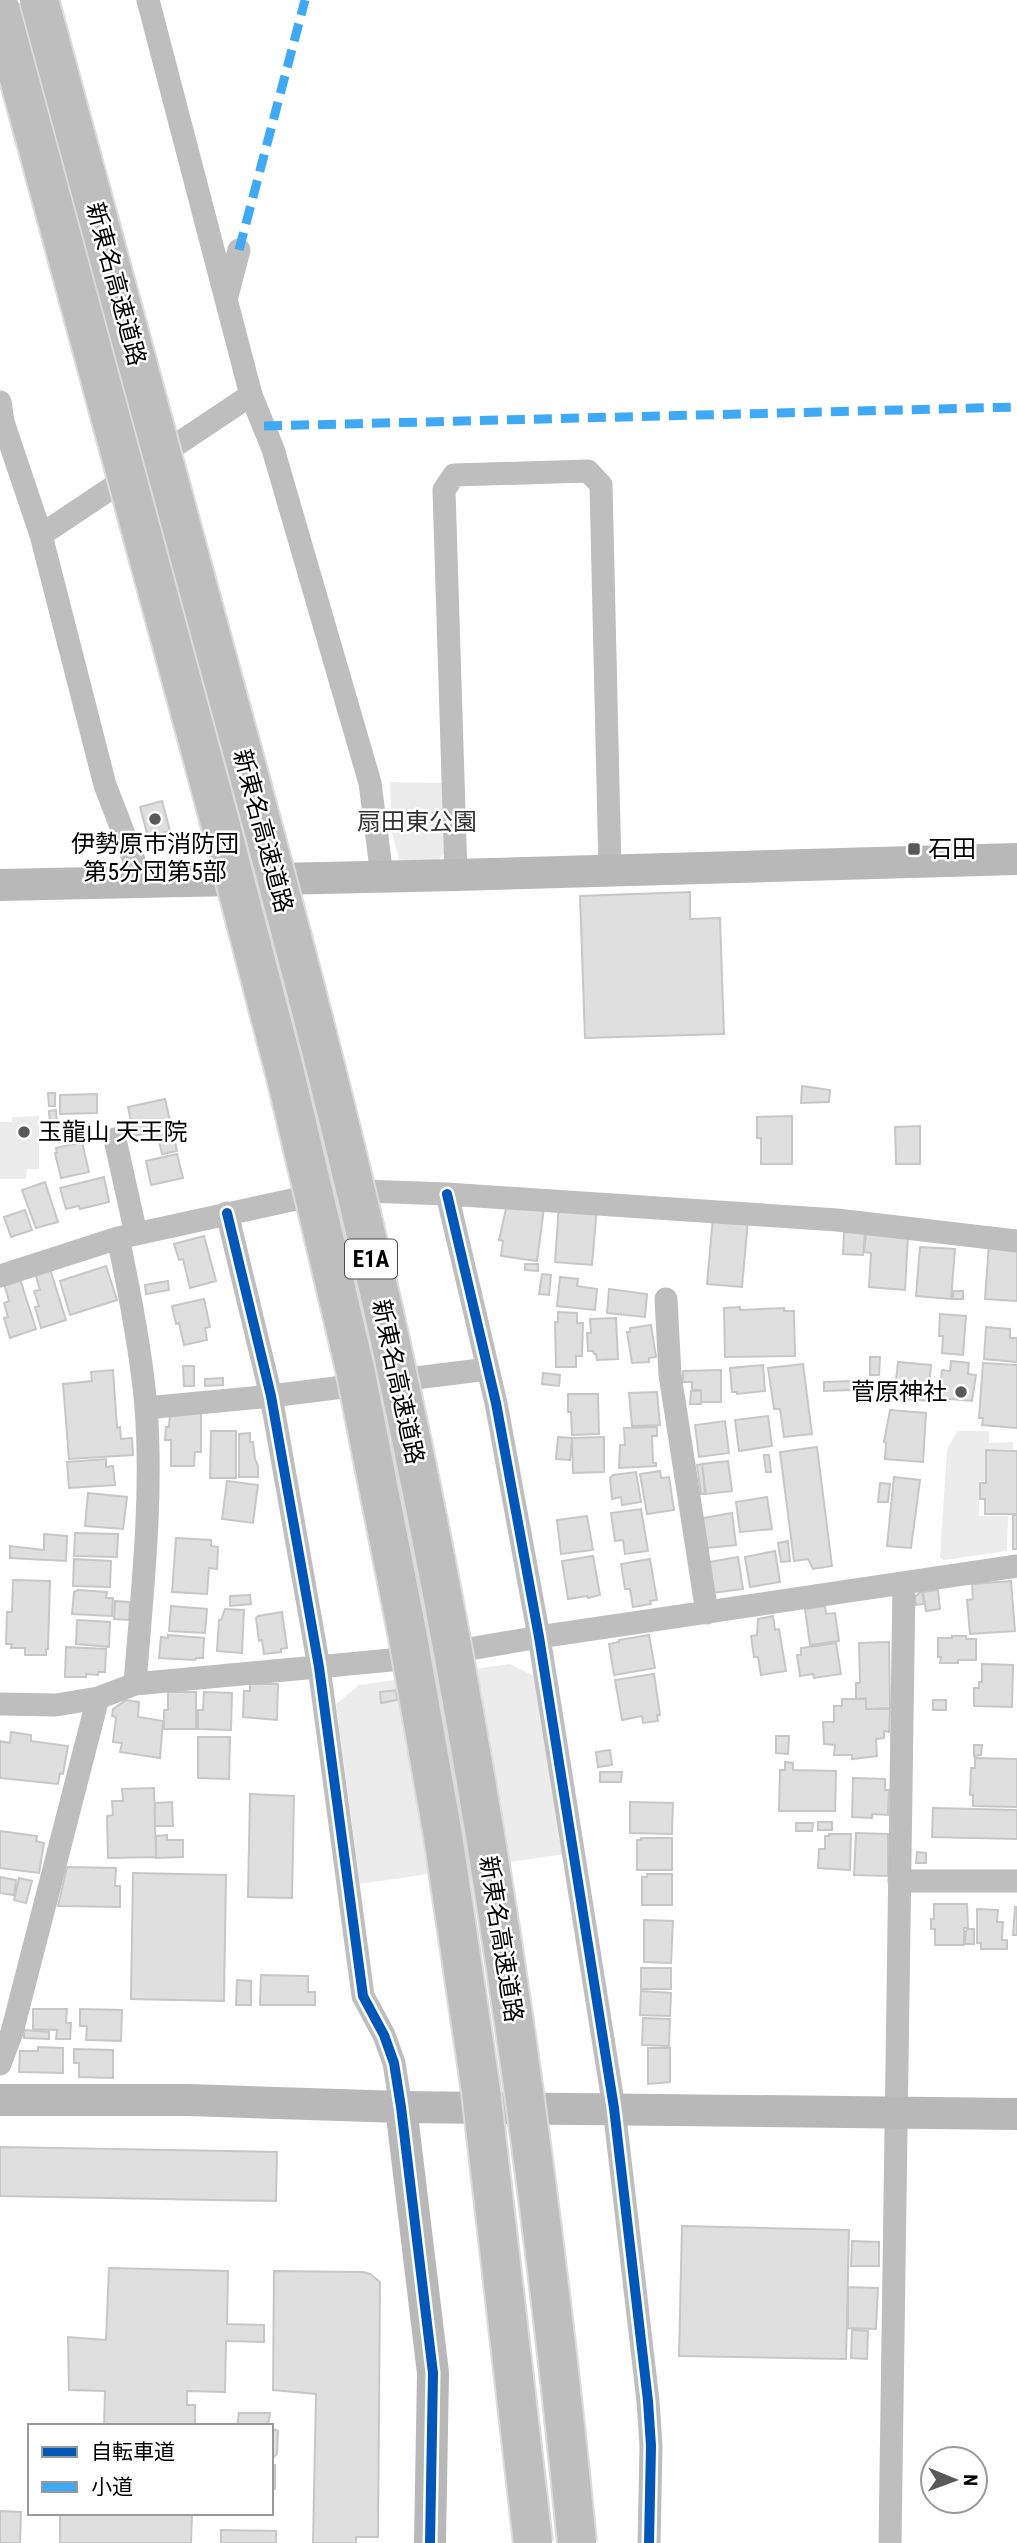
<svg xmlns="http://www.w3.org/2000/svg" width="1017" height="2543" viewBox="0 0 1017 2543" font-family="'Roboto Condensed','Noto Sans JP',sans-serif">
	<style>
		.green { fill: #ececec }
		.building { fill: #dfdfdf; stroke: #c7c7c7; stroke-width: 2 }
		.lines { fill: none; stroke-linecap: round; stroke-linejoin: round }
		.street { stroke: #bebebe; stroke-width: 23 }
		.secondary { stroke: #b8b8b8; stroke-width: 32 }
		.highway-bridge-casing { stroke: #dbdbdb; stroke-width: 42; stroke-linecap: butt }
		.highway-bridge { stroke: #bebebe; stroke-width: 38 }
		.quiet { stroke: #3fa9f5; stroke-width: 9; stroke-dasharray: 18 9; stroke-linecap: butt }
		.cycleway-casing { stroke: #fff; stroke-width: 15 }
		.cycleway { stroke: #0057b8; stroke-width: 10 }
		.poi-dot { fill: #595959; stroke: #fff; stroke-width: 2.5 }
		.labels { text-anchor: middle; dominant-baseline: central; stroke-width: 5; stroke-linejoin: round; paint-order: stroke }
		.shield { fill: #fff; stroke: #4c4c4c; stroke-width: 2 }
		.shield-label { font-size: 23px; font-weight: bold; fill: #000 }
		.street-label { font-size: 24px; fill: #000; stroke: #fff }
		.park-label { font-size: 24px; fill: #333; stroke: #fff }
		.poi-label { font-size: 24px; fill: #000; stroke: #fff; text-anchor: start }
	</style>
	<rect width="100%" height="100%" fill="#fff"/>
	<path class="green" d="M390 782 442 783 444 854 437 862H400L392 833Z
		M39 1116V1169H27L26 1179H0V1122H12V1117Z
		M957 1431H989V1443L1013 1442V1449H986L985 1481H979V1516H1008L1007 1551 944 1560 940 1557 947 1450Z
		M510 1664 536 1677 565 1854 360 1884 336 1704 359 1685Z"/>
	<path class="building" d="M162 801 170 831 148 837 140 807Z
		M690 892V919L720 918 724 1034 585 1038 580 896Z
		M802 1086 830 1090 829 1102 801 1103Z
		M48 1093H55V1106H49Z
		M97 1094V1113L60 1114V1095Z
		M165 1099 177 1151 162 1154 158 1137 151 1139 149 1133 134 1136 128 1107Z
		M56 1110 58 1135 51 1136 49 1111Z
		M792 1116V1164H761V1138H757V1117Z
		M920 1126V1164H896L895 1127Z
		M82 1142 89 1172 61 1178 55 1153H57L56 1148Z
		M177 1154 183 1178 151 1185 146 1161Z
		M104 1177 109 1202 80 1209 79 1206 66 1209 60 1188Z
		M45 1182 58 1222 36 1228 22 1190Z
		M507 1204 544 1208 537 1261 501 1256 503 1241 499 1240Z
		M559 1204 597 1206 592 1265 555 1262Z
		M25 1210 32 1230 11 1237 4 1217Z
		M713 1217 748 1220 742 1287 707 1284Z
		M844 1232 865 1233 863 1255 843 1254Z
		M866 1234 908 1236 905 1290 869 1287 871 1253 864 1252Z
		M204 1236 216 1281 190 1288 183 1259 179 1260 174 1244Z
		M989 1243 1017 1245V1301L985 1299Z
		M920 1247 955 1249 951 1299 916 1296Z
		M525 1264H538V1271L525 1270Z
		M106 1266 117 1300 70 1315 60 1281Z
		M50 1269 66 1320 41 1328 35 1307 39 1306 34 1291 40 1290 35 1273Z
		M542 1274 551 1275 549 1295 539 1294Z
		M560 1277 578 1279 577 1286 597 1289 595 1310 557 1306Z
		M20 1279 36 1329 10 1338 4 1318 8 1317 4 1303 9 1301 4 1284Z
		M168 1281 169 1290 146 1294 145 1285Z
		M609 1289 647 1294 645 1317 607 1313Z
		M953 1291H963V1299H953Z
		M204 1299 210 1327 205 1328 207 1340 184 1345 179 1323 176 1324 172 1306Z
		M740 1307V1310L784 1308V1311H794L795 1356 725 1357 724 1308Z
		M558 1312 577 1313V1323H583L582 1356H576V1367H556L555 1322H558Z
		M940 1314 966 1316 963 1355 942 1353 943 1336H939Z
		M616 1318 618 1359 597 1360 596 1354H594L593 1351H588L587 1333H591L590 1319Z
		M651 1325 656 1357 649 1358V1362L632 1363 627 1332H630V1328Z
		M986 1327 1010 1329V1338H1017V1362L984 1359Z
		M870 1357H880L879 1375H870Z
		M951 1361 969 1363 968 1374 976 1375 972 1401 939 1398 942 1370 950 1371Z
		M898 1362 931 1365 928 1401 894 1398Z
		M983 1363 1017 1365V1428L982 1425 983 1418H979Z
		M803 1364 812 1434 784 1437 780 1409H774L768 1368Z
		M763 1365 765 1391 737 1394V1392H732L730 1368Z
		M183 1366H194V1386H184Z
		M113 1370 117 1428 120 1427 121 1439 132 1438 133 1455 69 1459 63 1384 92 1381 91 1372Z
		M721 1370V1402H701V1390H692V1382H683V1371Z
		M543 1373 560 1375 559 1386 542 1384Z
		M223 1378V1385L205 1386V1379Z
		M852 1381V1390L824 1391V1382Z
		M691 1391H701V1404H690Z
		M657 1392 660 1425 632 1426 629 1393Z
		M568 1394H598L599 1434 572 1435 571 1412H568Z
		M890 1410 926 1413 923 1462 885 1459 886 1443 884 1442Z
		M170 1413H201V1452H195L194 1466H171V1440H165L166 1427H169Z
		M768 1416 772 1446 739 1451 735 1420Z
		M725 1421 729 1453 699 1457 695 1425Z
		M657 1427V1436H652L653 1463H656V1466L619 1468 620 1445H625L624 1428Z
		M211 1431H236V1478H210Z
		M250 1433V1442H253L255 1459 258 1466V1477H239V1434Z
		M558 1437 572 1438 570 1460 556 1459Z
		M604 1437V1472L573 1473 572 1438Z
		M817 1447 832 1566 813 1569 808 1559 794 1561 780 1452Z
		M986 1450 1017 1451V1514H985V1499H980V1483H986Z
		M764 1455H769L771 1472H766Z
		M106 1459V1467L113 1466 115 1485 69 1488 67 1462Z
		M728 1461 732 1491 706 1494 702 1464Z
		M702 1464 705 1493 701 1494 697 1465Z
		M660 1471 661 1478 669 1477 674 1510 647 1514 640 1474Z
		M636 1472 641 1502 622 1505 621 1497 612 1499 610 1478 613 1475Z
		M894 1477 920 1480 911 1548 887 1546Z
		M227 1481 258 1485 253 1523 222 1519Z
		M880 1483 890 1484 888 1502H878Z
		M88 1493 127 1497 123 1529 85 1526Z
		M767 1497 772 1529 740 1532 736 1502Z
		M641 1509 648 1551 625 1554 623 1540 615 1541 611 1513Z
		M732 1513 736 1545 707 1548 703 1518Z
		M1013 1515H1017V1549H1013Z
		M587 1516 593 1550 561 1554 557 1520Z
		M75 1533 118 1534 117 1557 74 1556Z
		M44 1534 67 1536 66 1561 10 1558V1546L44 1550Z
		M176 1538 211 1540V1546L218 1547 217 1569 209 1568 207 1594 172 1592Z
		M788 1541 790 1561 781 1562 778 1543Z
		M775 1551 780 1582 750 1587 745 1557Z
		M593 1556 600 1595 588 1598 587 1596 568 1599 562 1561Z
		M738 1557 743 1589 713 1593 709 1562Z
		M74 1559 111 1561 110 1587 73 1586Z
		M650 1559 657 1600 650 1601 651 1604 633 1607 630 1589H625L621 1564Z
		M13 1580 50 1581 48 1649H46V1655H25V1648H11L12 1644H6L7 1612H12Z
		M1011 1581 1015 1631 970 1634 967 1600 973 1599 972 1584Z
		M78 1590 107 1592 106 1598H113L112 1616 72 1614 74 1592Z
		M922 1590 924 1604 916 1605 915 1597Z
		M938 1590 940 1609 926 1611 923 1592Z
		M250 1595 251 1604 230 1606V1596Z
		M115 1601 130 1602 129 1620 114 1619Z
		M171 1606 207 1609 205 1633 169 1631Z
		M825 1606 826 1614 835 1613 839 1641 810 1645 805 1609Z
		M225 1609 244 1610 242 1653 217 1651 219 1620H221Z
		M282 1612 287 1648 281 1649V1652L264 1654 262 1640 259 1641 256 1618 258 1616Z
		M773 1616 775 1630 779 1629 786 1671 761 1675 758 1657H754L751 1636 757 1635 758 1619Z
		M77 1620 110 1622 109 1647 76 1644Z
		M168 1635 204 1638 203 1658H196L195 1660 159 1658 161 1637 168 1638Z
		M649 1635 655 1668 614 1675 609 1644 619 1642V1640Z
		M952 1636H966V1639H976V1660H958V1663H940L941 1657H938V1638H952Z
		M889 1642 890 1708 866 1709V1698L856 1699V1683H860L859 1643Z
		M836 1643 841 1674 814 1678 813 1674 800 1676 797 1655H801V1648Z
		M66 1647 106 1649 105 1672H98V1675L86 1674V1677H65Z
		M982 1664 1013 1665 1012 1707 974 1706V1688H979V1682H982Z
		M654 1674 660 1715H657L658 1721 643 1723 642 1716 622 1720 615 1680Z
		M250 1684H278L277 1720 243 1717 244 1691H250Z
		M396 1690 397 1700 381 1703 380 1692Z
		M168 1692H196V1729H164V1710H168Z
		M204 1692 232 1693 231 1730 198 1729V1710H203Z
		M842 1699H866V1709H890L889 1732 884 1731V1738L876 1739 877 1756 852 1759V1755H834L835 1745 824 1744 823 1722H834V1706H842Z
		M126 1700 139 1702 138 1717 163 1721 160 1758 120 1752 122 1743 113 1742 116 1717 112 1716 113 1709Z
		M933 1700H946V1710H933Z
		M11 1732 31 1735V1741L68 1746 63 1774 60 1773 58 1784 0 1778V1741L10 1743Z
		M776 1736H789L788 1754 776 1753Z
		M198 1737H230L229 1779 198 1778Z
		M974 1745H982L981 1755 974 1756Z
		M610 1750 612 1765 598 1767 596 1752Z
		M975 1758 1017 1759V1807L973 1806V1795H970L971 1768H975Z
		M785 1762 793 1763V1770L836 1771 835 1811H779L780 1770H785Z
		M600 1772H622L621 1782H600Z
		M853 1778 885 1779V1790H889L888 1815 872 1814V1818L852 1817Z
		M154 1788 156 1857 108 1858 107 1816 113 1815 112 1801H123L122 1789Z
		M250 1794 294 1796 292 1898 248 1897Z
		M172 1802 173 1826H155V1803Z
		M630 1802 673 1803 672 1834 630 1833Z
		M933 1808 1017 1810V1839L932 1837Z
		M818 1822H832V1830H818Z
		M796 1823H813L812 1831H796Z
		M0 1831 37 1836 36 1841 44 1843 39 1873 0 1868Z
		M856 1833 888 1834V1876L854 1875Z
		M829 1834H851L850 1870 818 1868 819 1849H825V1836H829Z
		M167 1835V1840H183V1857L156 1858V1836Z
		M641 1838H672V1870H637V1840H641Z
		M917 1852 926 1853V1863H916Z
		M67 1867 116 1868 115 1886H120V1907L58 1906Z
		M133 1873 226 1875 224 2001 131 1999Z
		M647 1874H672V1905H642V1877H647Z
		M0 1876V1877L16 1880 14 1895 0 1893Z
		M19 1878 32 1881 26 1903 14 1900Z
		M934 1904H967L968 1928H964V1945H935V1929H931V1919H934Z
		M1015 1907H1017V1935H1013Z
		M977 1909 998 1910 997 1922H1003L1002 1940H1007V1949H981V1943H977Z
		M644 1920 673 1921 671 1963 644 1962Z
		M968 1929H974V1944H965L966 1931Z
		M641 1968H671V1989H641Z
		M261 1975 308 1976V1992H315V2005H260Z
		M237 1980 251 1981V2005H236Z
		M641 1991 671 1993 670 2016 640 2015Z
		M33 2009H67L66 2023H71L70 2039H56L57 2030 33 2029Z
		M80 2009 122 2010 121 2041 86 2040 87 2026H80Z
		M643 2018 670 2019 669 2046 642 2045Z
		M24 2030 49 2032V2039L24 2038Z
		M38 2047 63 2048V2073L19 2072 20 2051H38Z
		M648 2048H670V2082L648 2084Z
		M74 2049 113 2050V2078L79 2077V2063H74Z
		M0 2147 277 2152 276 2201 0 2196Z
		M682 2226 849 2230 846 2359 679 2356Z
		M852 2241 879 2242V2266H851Z
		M109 2268 228 2271 227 2324 264 2325V2342L226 2341 225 2392 187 2391V2405H195V2426H104L105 2391 69 2390 68 2337 106 2340Z
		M274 2271 363 2272 370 2274 380 2282 378 2537H356V2543H313L316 2394 273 2390Z
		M848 2287 878 2288 876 2329 848 2328Z
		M852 2330 868 2331 867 2359 851 2358Z
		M239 2413H270L268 2426H237Z
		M271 2428 278 2431 277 2454 271 2459Z
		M271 2465H275V2489H271Z
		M0 2511 21 2512 20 2543H0Z
		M60 2513H192L191 2543H60Z
		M221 2530 276 2531V2543H221Z"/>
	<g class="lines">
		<path class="street" d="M148 0 251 395 273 449 370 783 382 876
			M227 296 239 250
			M0 402 3 422 41 535 105 785 142 881
			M41 535 251 395
			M456 875 444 490 454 475 588 471 601 485 610 870
			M115 1139 136 1234
			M447 1194 496 1403 539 1637 614 2108 648 2401 651 2446 649 2543
			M227 1213 271 1396 319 1667 363 1996 384 2035 394 2063 401 2107
			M118 1238C130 1294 141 1350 146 1407 153 1499 142 1592 135 1684
			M0 1276 118 1238 337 1190 447 1194 837 1220 1017 1241
			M666 1299 670 1375 707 1613
			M146 1408 271 1396 488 1369
			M0 1704 56 1705 98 1698 135 1684 423 1657 539 1637 1017 1566
			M899 1881H1017
			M0 2064 12 2032 98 1698
			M890 2543 904 1583"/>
		<path class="secondary" d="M0 885 456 875 1017 859
			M0 2100H188L401 2107 1017 2114
			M401 2107 433 2373 430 2543"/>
		<g class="highway-bridge-casing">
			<path id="highway-bridge" d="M39 0C99 223 160 446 220 669 282 896 343 1124 393 1354 479 1746 538 2144 577 2543
				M0 8 218 815 285 1073 355 1369 407 1632 443 1836 481 2091 533 2543"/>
		</g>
		<use href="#highway-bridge" class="highway-bridge"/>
		<path class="quiet" d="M239 250 305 0
			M264 426 1017 407"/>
		<g class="cycleway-casing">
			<path id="cycleway" d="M447 1194 496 1403 539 1637 614 2108 648 2401 651 2446 649 2543
				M227 1213 271 1396 319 1667 363 1996 384 2035 394 2063 401 2107 433 2373 430 2543"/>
		</g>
		<use href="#cycleway" class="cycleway"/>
	</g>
	<g class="poi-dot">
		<circle cx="155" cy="819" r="7"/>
		<rect x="907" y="842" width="14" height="14" rx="3.5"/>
		<circle cx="24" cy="1132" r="7"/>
		<circle cx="961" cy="1392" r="7"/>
	</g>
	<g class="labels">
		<rect class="shield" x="345" y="1239.5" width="52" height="39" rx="5"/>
		<g class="shield-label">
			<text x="371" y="1259">E1A</text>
		</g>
		<g class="street-label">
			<text transform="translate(116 284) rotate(75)">新東名高速道路</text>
			<text transform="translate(263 831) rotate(75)">新東名高速道路</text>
			<text transform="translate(398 1382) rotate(78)">新東名高速道路</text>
			<text transform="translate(501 1939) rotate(81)">新東名高速道路</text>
		</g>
		<g class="park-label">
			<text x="417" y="822">扇田東公園</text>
		</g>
		<g class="poi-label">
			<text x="155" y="844" text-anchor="middle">伊勢原市消防団<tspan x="155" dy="28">第5分団第5部</tspan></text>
			<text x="928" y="849">石田</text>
			<text x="38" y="1132">玉龍山 天王院</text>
			<text x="947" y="1392" text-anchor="end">菅原神社</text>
		</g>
	</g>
	<rect x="28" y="2424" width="245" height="91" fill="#ffffff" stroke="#999999" stroke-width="2"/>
	<rect x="42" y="2447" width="35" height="10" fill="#0057b8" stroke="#999999" stroke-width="2"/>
	<text x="91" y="2459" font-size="21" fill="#000000">自転車道</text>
	<rect x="42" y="2482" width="35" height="10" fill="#3fa9f5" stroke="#999999" stroke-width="2"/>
	<text x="91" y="2494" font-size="21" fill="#000000">小道</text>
	<g transform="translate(954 2480) rotate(91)"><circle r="33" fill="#ffffff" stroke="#999999" stroke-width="2"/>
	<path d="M0-5L12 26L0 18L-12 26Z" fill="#595959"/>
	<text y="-10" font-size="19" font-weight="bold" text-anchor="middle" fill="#000000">N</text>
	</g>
</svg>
